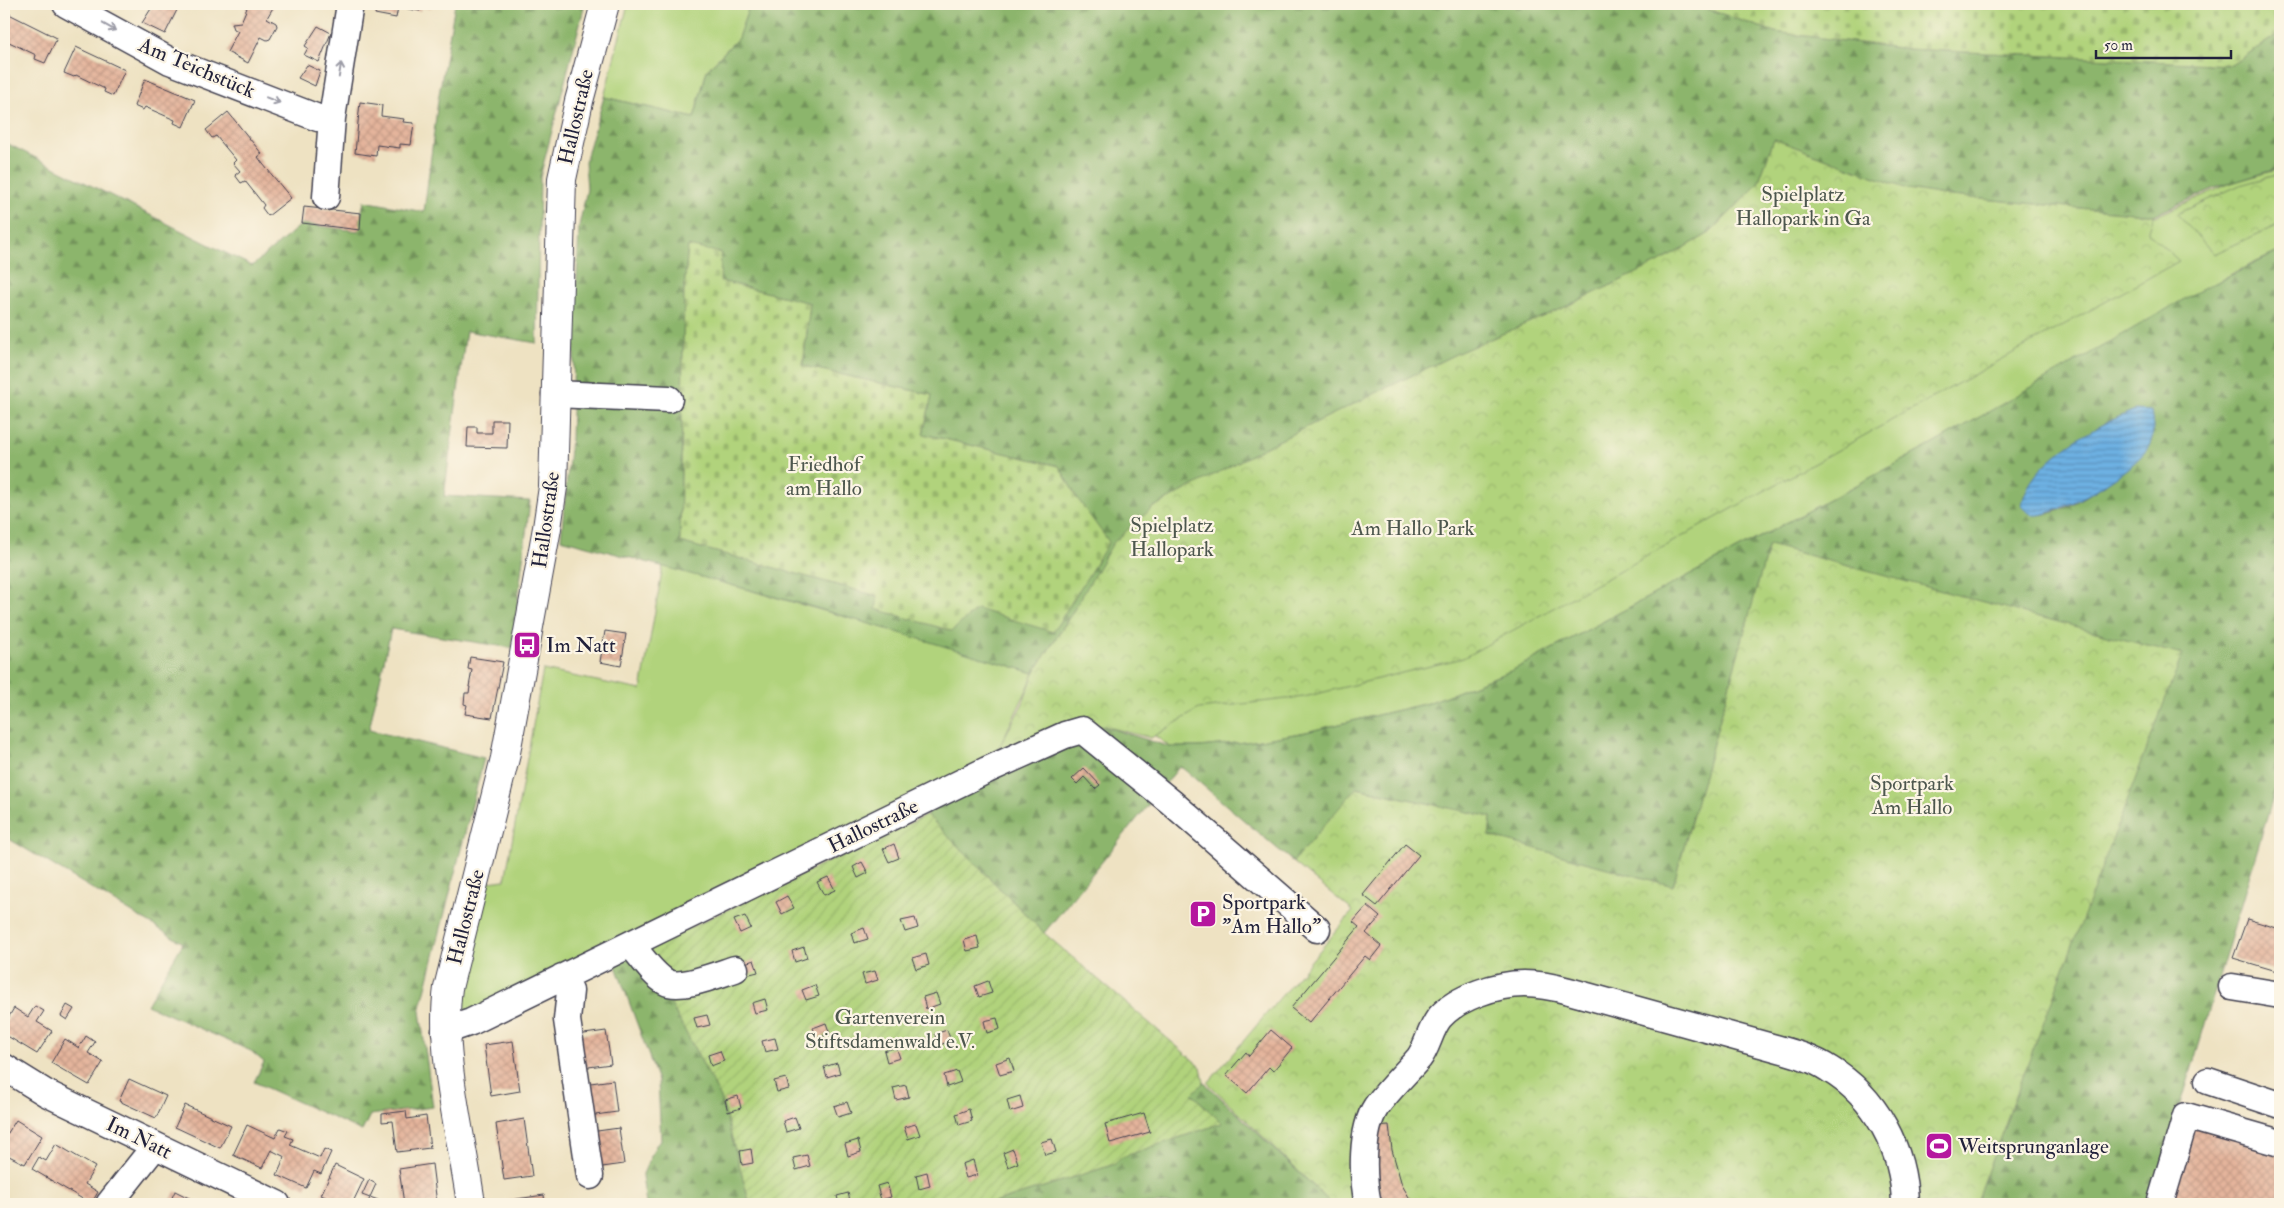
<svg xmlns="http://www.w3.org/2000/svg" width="2284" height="1208" viewBox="0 0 2284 1208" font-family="'IM FELL Double Pica',serif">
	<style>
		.grass { fill: #b1d37c; stroke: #6a7a5c }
		.forest { fill: url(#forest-firs); stroke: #576c54; fill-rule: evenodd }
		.cemetery { fill: url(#cemetery-stones); stroke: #6a7a5c }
		.park { fill: url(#park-crowns); stroke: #6a7a5c }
		.garden { fill: url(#garden-furrows); stroke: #6a7a5c }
		.water { fill: url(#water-rules); stroke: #48698e }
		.building { fill: url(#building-cross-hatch) }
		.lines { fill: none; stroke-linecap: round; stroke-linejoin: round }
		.minor-casing { stroke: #413f4f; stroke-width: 29 }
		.major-casing { stroke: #413f4f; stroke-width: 30 }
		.minor { stroke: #fff; stroke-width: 26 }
		.major { stroke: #fff; stroke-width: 28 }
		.oneway { stroke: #9c9ca7 }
		.labels { text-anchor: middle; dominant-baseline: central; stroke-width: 4.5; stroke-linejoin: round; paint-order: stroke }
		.street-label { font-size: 21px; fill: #22223b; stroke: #fcf5e5 }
		.park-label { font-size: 21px; fill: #4d574e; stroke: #fcf5e5 }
		.poi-label { font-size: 21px; fill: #22223b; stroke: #fcf5e5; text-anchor: start }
	</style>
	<defs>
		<pattern id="forest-firs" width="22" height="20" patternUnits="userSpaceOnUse" patternTransform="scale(1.25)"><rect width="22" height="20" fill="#8cb56c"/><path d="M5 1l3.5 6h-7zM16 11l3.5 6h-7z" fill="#72935a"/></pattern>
		<pattern id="cemetery-stones" width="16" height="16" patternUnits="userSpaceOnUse" patternTransform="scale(1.25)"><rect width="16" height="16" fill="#b1d37c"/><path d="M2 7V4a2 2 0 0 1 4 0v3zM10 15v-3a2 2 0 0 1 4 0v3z" fill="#98b56c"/></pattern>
		<pattern id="park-crowns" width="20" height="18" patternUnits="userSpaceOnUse" patternTransform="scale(1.25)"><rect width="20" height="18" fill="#b1d37c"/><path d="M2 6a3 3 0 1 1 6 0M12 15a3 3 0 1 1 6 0" fill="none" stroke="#98b56c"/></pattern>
		<pattern id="garden-furrows" width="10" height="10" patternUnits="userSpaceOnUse" patternTransform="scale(1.25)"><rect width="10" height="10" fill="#b1d37c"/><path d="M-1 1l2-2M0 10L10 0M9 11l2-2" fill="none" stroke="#98b56c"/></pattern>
		<pattern id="water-rules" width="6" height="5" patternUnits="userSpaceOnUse" patternTransform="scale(1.25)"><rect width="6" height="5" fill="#6db0e2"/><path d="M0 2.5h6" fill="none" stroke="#598fb8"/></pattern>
		<pattern id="building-cross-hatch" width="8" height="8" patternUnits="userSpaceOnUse" patternTransform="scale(1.25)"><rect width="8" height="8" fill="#e4b49b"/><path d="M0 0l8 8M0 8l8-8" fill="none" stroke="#c39a86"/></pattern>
	</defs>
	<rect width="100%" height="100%" fill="#fcf5e5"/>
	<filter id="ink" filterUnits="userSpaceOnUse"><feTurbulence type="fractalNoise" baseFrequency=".02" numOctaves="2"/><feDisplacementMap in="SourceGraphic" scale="10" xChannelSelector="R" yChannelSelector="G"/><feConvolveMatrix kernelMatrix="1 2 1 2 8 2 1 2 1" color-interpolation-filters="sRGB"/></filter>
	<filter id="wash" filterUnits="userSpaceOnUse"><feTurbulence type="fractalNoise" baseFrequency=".0096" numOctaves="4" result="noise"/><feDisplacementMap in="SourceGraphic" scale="20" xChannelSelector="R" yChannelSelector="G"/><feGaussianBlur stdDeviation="1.12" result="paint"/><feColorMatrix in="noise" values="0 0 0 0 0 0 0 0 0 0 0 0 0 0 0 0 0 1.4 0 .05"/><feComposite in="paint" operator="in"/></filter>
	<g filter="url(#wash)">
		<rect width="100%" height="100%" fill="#eee2c2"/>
		<path class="grass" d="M628 4H750L738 38 707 70 694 118 604 97Z
			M2280 169V251L2235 272 1931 445 1513 670 1428 703 1306 732 1254 741 1200 747H1170L1126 714 2008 205 2156 216 2231 183Z
			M663 566 903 633 1034 673C1022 704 1003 733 994 765L450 1027 479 883 505 880 543 670 641 690Z"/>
		<path class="forest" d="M455 4H585L540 177 537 343 466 331 444 496 530 501 512 648 391 629 369 730 484 758 420 1011 433 1107 370 1115 362 1131 254 1082 264 1062 251 1051 147 1005 183 943 4 836V142L252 266 302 224 358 231 364 201 424 212 438 100Z
			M750 4H1693L1775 32 1908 49 2231 65 2280 33V168L2215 188 2154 215 1949 196 1907 189 1774 139 1758 184 1710 233 1658 263 1563 308 1458 353 1264 448 1152 508 1074 610 1034 673 816 608 561 539 571 439 579 226 587 189 585 162 604 97 694 118 707 70 738 38ZM688 247 720 281 810 303 803 366 932 395 923 434 1059 466 1077 498 876 609 879 596 680 542 684 290Z
			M2280 251V774L2151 1204H1975L2181 655 1769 545 1673 886 1489 836 1491 817 1357 788 1293 862 1180 766 1044 933 927 815 928 803 1086 730 1103 726 1170 747H1200L1254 741 1306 732 1428 703 1513 670 1931 445 2193 294ZM2106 484C2085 496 2053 522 2028 512Z
			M630 950 659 982 721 1098 750 1204H646L642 1176 656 1145 661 1141 658 1081 613 958Z
			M1204 1082 1332 1204H990L1115 1164 1122 1157 1222 1123 1192 1094Z"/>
		<path class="cemetery" d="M1693 4H2280V33L2231 65 1908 49 1775 32Z
			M688 246 721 253 720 281 810 303 803 366 932 395 923 434 1059 466 1077 498 1109 542 1053 632 977 609 952 631 876 609 878 596 680 542 684 290Z"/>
		<path class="park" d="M1774 139 1907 189 1949 196 2154 215 2148 233 2179 261 1463 658 1304 697 1199 709 1151 738 1104 726 1080 728 994 765 998 749 1023 703 1034 673 1074 610 1113 543 1152 508 1264 448 1458 353 1563 308 1658 263 1710 233 1758 184Z
			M2280 174V224L2214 254 2177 214 2240 185Z
			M1769 545 2182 655 1975 1204H1332L1208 1083 1353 911 1293 862 1356 788 1491 817 1489 836 1673 886Z"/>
		<path class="garden" d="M927 815 1044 933 1201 1067 1204 1082 1192 1094 1222 1123 1122 1157 1115 1164 990 1204H750L721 1098 659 982 631 950 670 937Z"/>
		<path class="water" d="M2135 410 2151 411C2153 423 2155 435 2149 446 2139 467 2058 518 2034 515 2029 514 2026 510 2022 506 2027 461 2098 425 2135 410Z"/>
		<g id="blocks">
			<path class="building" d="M154 4H180L165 34 142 23Z
				M247 4H275L267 18 276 23 277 26 270 39 267 40 261 37 248 63 227 52 238 31 234 29 232 23 241 22 247 8 245 7Z
				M377 4H432L431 9 421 7 420 11 398 7 396 18 375 14Z
				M9 14 57 38 45 63 35 59 36 55 7 41 4 43V24Z
				M318 26 331 33 319 62 304 55 308 48 305 46Z
				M76 47 125 70 113 96 104 92 105 89 76 75 74 77 64 73Z
				M307 65 320 71 315 86 298 78Z
				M145 79 195 100 183 127 174 123 175 120 145 107 143 110 134 106Z
				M360 102 382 105 381 116 404 119 403 122 414 123 411 145 400 144V148L377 145 376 156 355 153Z
				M228 112 262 154 258 157 263 164 291 198 268 216 262 208 264 205 245 181 241 183 235 175 240 171 233 163 236 160 216 136 212 138 206 130Z
				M304 207 361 213 360 230 302 223Z
				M492 420H508L507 448 467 447 468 427H477V433H492Z
				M605 631 626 634 621 666 600 662Z
				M470 657 503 662 492 718 465 714 467 705 464 704 465 693H469L470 687H469L472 670 468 669Z
				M1084 768 1100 785 1095 789 1084 777 1077 784 1072 779Z
				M894 844 899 858 889 862 883 849Z
				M1405 844 1419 855 1377 906 1363 895Z
				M862 862 868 873 858 878 853 867Z
				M828 877 835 890 824 895 817 882Z
				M787 896 794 908 782 914 776 902Z
				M1367 906 1380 917 1366 933 1381 946 1370 960 1365 956 1309 1023 1291 1008 1359 927 1353 922Z
				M745 916 751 928 740 933 734 920Z
				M915 918 918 928 905 932 901 921Z
				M2247 919 2280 929V972L2233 958Z
				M864 928 868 939 854 943 851 933Z
				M977 936 980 948 967 951 964 940Z
				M804 947 807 958 795 962 792 951Z
				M926 954 929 965 916 969 912 958Z
				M754 960 758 972 746 975 742 964Z
				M875 971 878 980 865 984 862 974Z
				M988 981 992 993 979 997 975 986Z
				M815 985 819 996 806 1000 802 990Z
				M936 993 940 1004 926 1009 923 997Z
				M765 999 768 1010 755 1013 752 1003Z
				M67 1005 74 1009 67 1020 61 1016Z
				M35 1006 44 1011 37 1022 52 1031 37 1054 4 1034V1025L14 1008 28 1017Z
				M707 1015 710 1025 697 1028 694 1018Z
				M997 1018 1000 1029 987 1033 984 1021Z
				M826 1023 830 1034 817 1038 813 1028Z
				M947 1030 951 1041 939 1045 935 1034Z
				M1271 1030 1292 1048 1273 1071 1269 1067 1247 1093 1226 1075 1246 1052 1249 1056Z
				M606 1031 611 1064 581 1068 577 1035Z
				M86 1036 95 1042 88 1053 103 1062 89 1085 51 1063 65 1039 79 1048Z
				M775 1038 778 1049 765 1052 762 1041Z
				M513 1041 520 1091 491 1096 484 1045Z
				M896 1047 900 1058 887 1062 884 1051Z
				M720 1051 724 1061 711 1066 708 1055Z
				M1010 1058 1014 1071 1000 1075 996 1063Z
				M837 1063 840 1073 827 1077 824 1067Z
				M957 1071 961 1082 947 1087 944 1075Z
				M786 1078 789 1089 777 1092 774 1081Z
				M129 1079 166 1096 156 1118 119 1101Z
				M613 1080 617 1112 588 1116 583 1084Z
				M906 1085 909 1097 896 1100 893 1088Z
				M738 1096 741 1108 728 1112 725 1100Z
				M1020 1096 1023 1108 1010 1112 1007 1100Z
				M847 1102 851 1113 838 1117 834 1106Z
				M185 1105 231 1126 220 1148 175 1127Z
				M969 1109 972 1121 959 1125 956 1114Z
				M406 1111 407 1119 426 1116 430 1148 397 1152 393 1121 382 1122V1114Z
				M1144 1113 1150 1132 1110 1143 1105 1124Z
				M795 1117 799 1128 786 1132 783 1121Z
				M524 1119 532 1176 504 1180 496 1124Z
				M16 1120 42 1136 25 1164 5 1154 4 1151V1135L6 1136Z
				M2190 1122 2280 1149V1204H2165Z
				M916 1124 920 1135 908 1139 904 1127Z
				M247 1125 275 1138 280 1128 288 1131 285 1136 293 1139 290 1145 320 1158 324 1149 331 1152 321 1174 314 1171 306 1188 277 1175 285 1157 271 1150 262 1168 233 1155Z
				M1389 1125 1392 1150 1402 1185 1413 1204H1382L1379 1194 1374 1126Z
				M619 1128 624 1164 595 1168 590 1132Z
				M1052 1139 1056 1152 1045 1155 1041 1142Z
				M858 1140 861 1152 848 1156 845 1144Z
				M56 1144 95 1167 85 1184 98 1192 91 1204 32 1169 39 1157 46 1161Z
				M751 1149 753 1163 742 1165 740 1151Z
				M1013 1149 1018 1163 1008 1167 1003 1153Z
				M807 1155 810 1166 796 1170 793 1158Z
				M973 1160 977 1175 966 1178 962 1164Z
				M432 1164 437 1204H404L399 1169Z
				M335 1165 364 1179 352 1204H340L321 1195Z
				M927 1172 930 1186 919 1189 916 1175Z
				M369 1180 376 1184 370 1197 378 1200 376 1204H367L370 1198 362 1195Z
				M887 1183 891 1197 881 1200 877 1186Z
				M175 1191 189 1198 203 1204H169Z
				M848 1193 851 1204H839L837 1196Z
				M544 1195 545 1204H510V1200Z
				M764 1200 765 1204H750V1203Z"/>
		</g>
	</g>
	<g filter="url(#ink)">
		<use href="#blocks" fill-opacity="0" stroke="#413f4f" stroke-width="1"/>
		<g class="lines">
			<g class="minor-casing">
				<path id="minor" d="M66 4 170 61 318 118H332
					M326 197 332 118 350 4
					M555 394 669 399
					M631 945C641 956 652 974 666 982 680 990 719 974 735 969
					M562 977 570 991 567 1020 590 1176
					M2232 987 2280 995
					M445 1031 471 1022 987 770 1065 735 1082 730 1171 802 1317 929
					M4 1067 46 1093 277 1204
					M2208 1081 2280 1105
					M109 1204 155 1146
					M1368 1204C1362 1177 1361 1130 1376 1107 1388 1090 1405 1074 1419 1058 1428 1046 1430 1029 1440 1017 1458 997 1497 984 1524 984 1539 984 1554 987 1569 991L1779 1049C1797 1054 1814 1059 1829 1069 1876 1097 1904 1150 1905 1204
					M2160 1204 2186 1116 2280 1143"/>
			</g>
			<g class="major-casing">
				<path id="major" d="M471 1204C462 1137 439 1054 448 988L505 758 547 528 553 487 562 179 579 101 605 4"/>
			</g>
			<use href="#minor" class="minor"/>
			<use href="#major" class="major"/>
		</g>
		<defs><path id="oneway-shaft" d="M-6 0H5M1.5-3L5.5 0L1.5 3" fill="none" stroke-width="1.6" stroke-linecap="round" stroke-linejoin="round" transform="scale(1.25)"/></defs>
		<g class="oneway">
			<use href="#oneway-shaft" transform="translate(109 27) rotate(29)"/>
			<use href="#oneway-shaft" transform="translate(340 70) rotate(-81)"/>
			<use href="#oneway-shaft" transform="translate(273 100) rotate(21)"/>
		</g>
	</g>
	<defs>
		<g id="bus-square" transform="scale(1.4375)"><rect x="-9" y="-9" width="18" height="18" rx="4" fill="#b5179e" stroke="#fcf5e5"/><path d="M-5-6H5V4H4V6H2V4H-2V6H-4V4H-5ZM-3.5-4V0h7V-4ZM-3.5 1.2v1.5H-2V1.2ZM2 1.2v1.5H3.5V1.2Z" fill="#fff"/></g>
		<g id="parking-square" transform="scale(1.4375)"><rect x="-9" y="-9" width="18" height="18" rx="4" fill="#b5179e" stroke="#fcf5e5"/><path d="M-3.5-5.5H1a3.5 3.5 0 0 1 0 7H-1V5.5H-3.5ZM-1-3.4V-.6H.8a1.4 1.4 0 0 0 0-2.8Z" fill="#fff"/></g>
		<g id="stadium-square" transform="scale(1.4375)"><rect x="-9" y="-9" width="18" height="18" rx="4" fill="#b5179e" stroke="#fcf5e5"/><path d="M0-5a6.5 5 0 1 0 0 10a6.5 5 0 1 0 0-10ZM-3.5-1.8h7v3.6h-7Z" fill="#fff"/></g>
	</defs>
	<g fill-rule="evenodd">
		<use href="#bus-square" x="527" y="645"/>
		<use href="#parking-square" x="1203" y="914"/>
		<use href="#stadium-square" x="1939" y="1146"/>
	</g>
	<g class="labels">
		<g class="street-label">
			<text transform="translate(197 68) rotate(23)">Am Teichstück</text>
			<text transform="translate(576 117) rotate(-77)">Hallostraße</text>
			<text transform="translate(546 520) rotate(-82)">Hallostraße</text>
			<text transform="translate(873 826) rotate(-26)">Hallostraße</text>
			<text transform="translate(466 917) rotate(-76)">Hallostraße</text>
			<text transform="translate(139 1138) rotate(26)">Im Natt</text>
		</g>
		<g class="park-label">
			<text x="1803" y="194">Spielplatz<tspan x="1803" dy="24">Hallopark in Ga</tspan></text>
			<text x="824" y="464">Friedhof<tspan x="824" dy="24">am Hallo</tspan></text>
			<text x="1172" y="525">Spielplatz<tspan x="1172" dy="24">Hallopark</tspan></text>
			<text x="1413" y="528">Am Hallo Park</text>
			<text x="1912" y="783">Sportpark<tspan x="1912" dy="24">Am Hallo</tspan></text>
			<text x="890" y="1017">Gartenverein<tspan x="890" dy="24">Stiftsdamenwald e.V.</tspan></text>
		</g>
		<g class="poi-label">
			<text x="546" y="645">Im Natt</text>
			<text x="1222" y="902">Sportpark<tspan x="1222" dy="24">"Am Hallo"</tspan></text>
			<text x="1958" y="1146">Weitsprunganlage</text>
		</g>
	</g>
	<rect width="2284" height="1208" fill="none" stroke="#fcf5e5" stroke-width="20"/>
	<path d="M2096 50v8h135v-8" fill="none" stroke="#22223b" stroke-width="2.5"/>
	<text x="2104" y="50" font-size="15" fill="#22223b" stroke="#fcf5e5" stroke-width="4" paint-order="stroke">50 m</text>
</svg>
